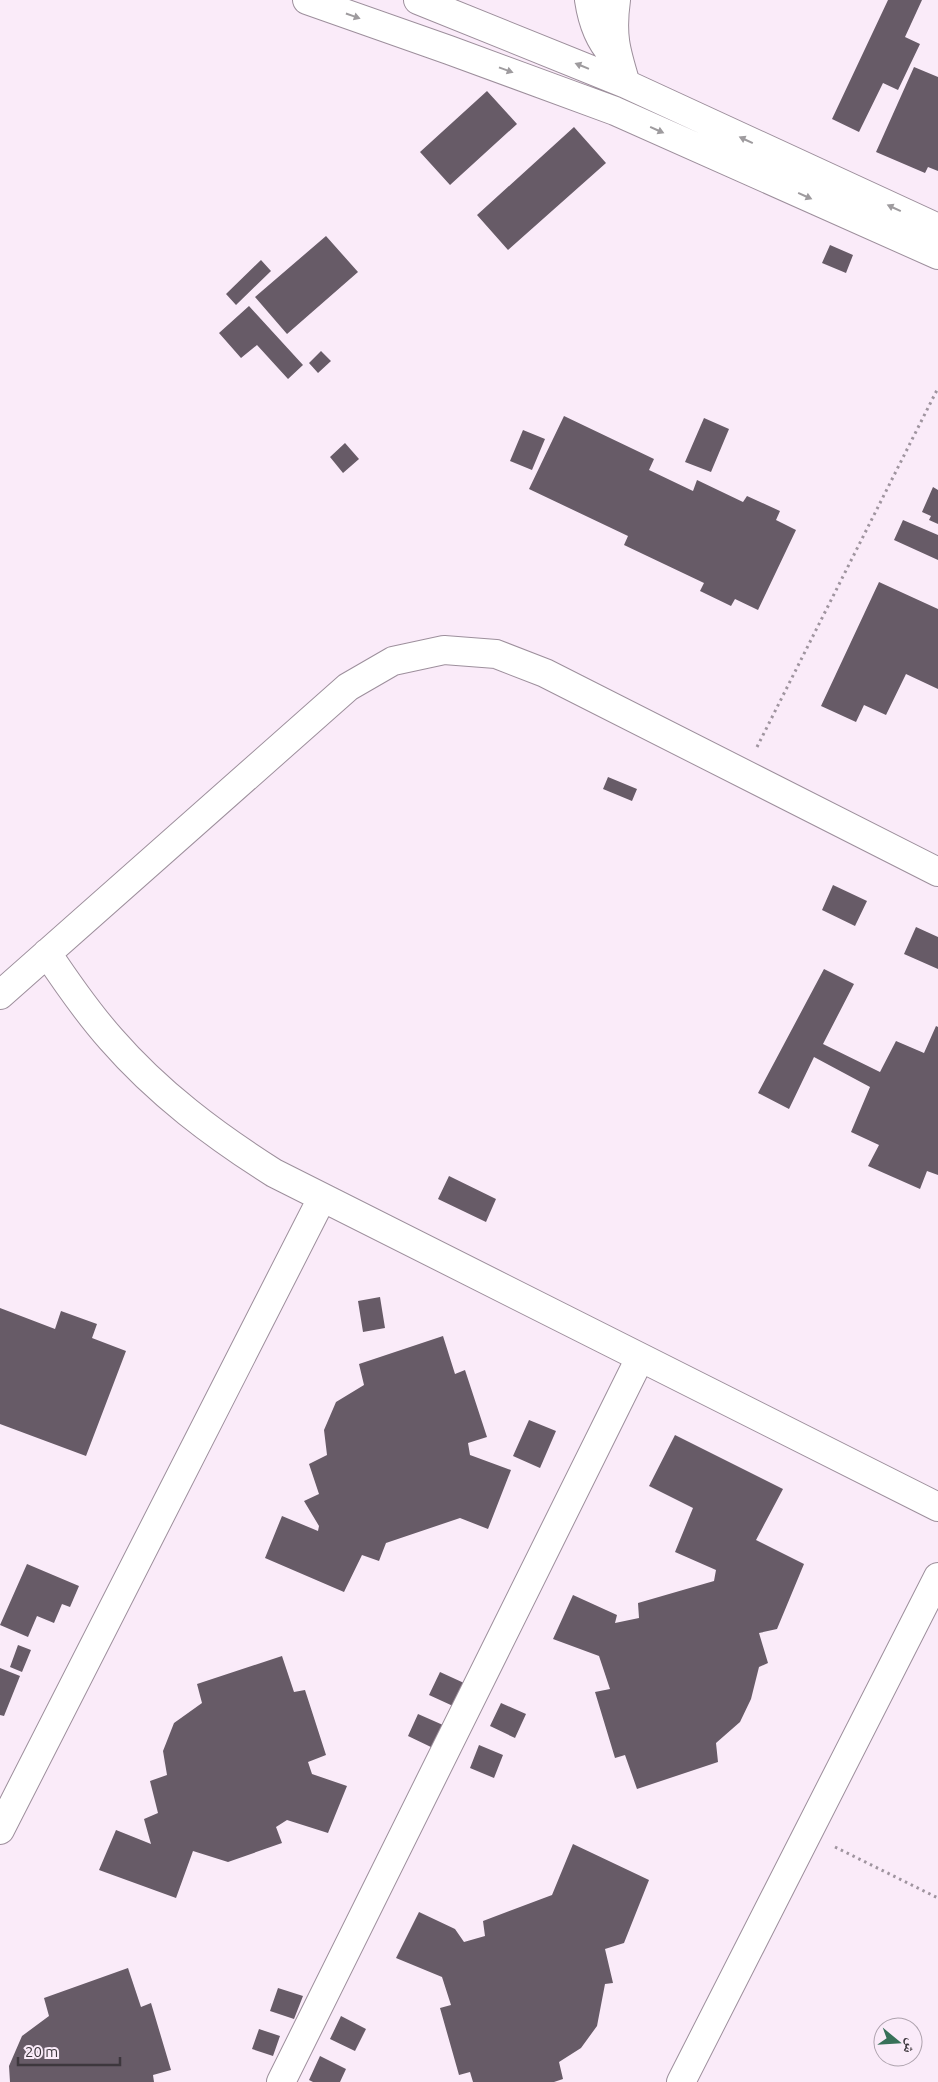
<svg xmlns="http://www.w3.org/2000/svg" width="938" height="2082" viewBox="0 0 938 2082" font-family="Ubuntu,'Noto Naskh Arabic',sans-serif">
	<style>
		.building { fill: #675b67 }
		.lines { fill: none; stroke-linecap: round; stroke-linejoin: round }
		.minor-casing { stroke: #9d8f9c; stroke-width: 30 }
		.path { stroke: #9f949f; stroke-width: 3; stroke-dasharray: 2.5 4; stroke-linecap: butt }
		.minor { stroke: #fff; stroke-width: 28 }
		.oneway { fill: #9e9b9e }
	</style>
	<rect width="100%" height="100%" fill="#faebf9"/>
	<path class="building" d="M888 0H922L905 37 920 44 898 90 883 83 859 132 832 119Z
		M914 67 938 77V171L928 167 925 173 876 152Z
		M487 91 517 124 450 185 420 152Z
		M574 127 606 163 508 250 477 215Z
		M326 236 358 272 287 334 255 297Z
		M830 245 853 255 846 273 822 263Z
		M261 260 271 271 236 305 226 294Z
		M249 306 303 365 288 379 257 345 241 358 219 333Z
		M321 351 331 361 318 373 309 363Z
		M564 416 654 459 649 470 693 491 697 480 743 502 747 496 780 511 776 520 796 530 758 610 735 599 731 606 700 591 704 583 624 545 628 536 529 489Z
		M704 418 729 429 711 472 685 462Z
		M523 430 545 439 532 470 510 461Z
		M345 443 359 459 343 473 330 457Z
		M933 487 938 490V524L929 520 931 516 922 512Z
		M903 520 938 535V560L894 540Z
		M879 582 938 609V689L906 674 886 715 864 705 856 722 821 706Z
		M608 777 637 789 632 801 603 789Z
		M833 885 867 901 855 926 822 910Z
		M916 927 938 937V969L904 954Z
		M824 969 854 984 823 1044 880 1072 896 1041 924 1053 936 1026 938 1027V1175L927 1171 920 1189 868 1166 879 1145 851 1132 870 1087 814 1057 789 1109 758 1093Z
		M449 1176 496 1199 486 1222 438 1199Z
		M380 1297 385 1328 363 1332 358 1301Z
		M0 1308 55 1329 61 1311 97 1324 92 1338 126 1351 86 1456 0 1424Z
		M443 1336 455 1374 465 1370 487 1437 468 1443 470 1455 511 1470 488 1529 460 1518 386 1543 379 1561 362 1555 344 1592 265 1558 282 1516 318 1531 319 1526 304 1501 319 1494 309 1464 327 1455 324 1430 336 1402 364 1385 359 1364Z
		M529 1420 556 1431 540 1468 513 1456Z
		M675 1435 783 1489 756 1540 804 1564 777 1629 759 1633 768 1663 759 1667 751 1699 740 1722 716 1743 718 1762 637 1789 625 1755 615 1758 595 1692 610 1689 599 1656 553 1639 573 1595 617 1615 615 1623 639 1618 638 1603 714 1581 716 1570 675 1552 693 1508 649 1486Z
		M27 1564 79 1586 70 1607 62 1604 54 1623 37 1616 28 1637 0 1625Z
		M18 1645 31 1650 22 1672 10 1667Z
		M282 1656 294 1692 305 1690 326 1755 308 1762 312 1774 347 1786 328 1833 287 1820 276 1827 282 1843 228 1862 193 1851 176 1898 99 1870 116 1830 151 1844 144 1819 158 1813 150 1781 167 1775 163 1751 174 1723 202 1703 197 1684Z
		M0 1668 20 1676 4 1716 0 1715Z
		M440 1672 464 1683 453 1706 429 1695Z
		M501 1703 526 1714 515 1738 490 1726Z
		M418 1714 443 1725 433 1748 408 1736Z
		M479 1745 503 1755 494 1778 470 1768Z
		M573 1844 649 1880 624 1943 605 1949 613 1983 605 1984 597 2026 581 2048 559 2062 563 2079 554 2082H473L470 2072 459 2075 440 2008 451 2005 442 1977 396 1958 419 1912 455 1929 464 1942 485 1936 483 1921 552 1895Z
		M128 1968 141 2007 151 2003 171 2070 153 2075 154 2082H10L9 2066 22 2036 49 2016 44 1998Z
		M278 1988 303 1996 294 2019 270 2011Z
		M341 2016 366 2029 355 2051 330 2039Z
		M259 2029 280 2036 273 2056 252 2049Z
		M320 2056 346 2069 340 2082H313L309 2080Z"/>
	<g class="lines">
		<g class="minor-casing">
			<path id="minor" d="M307 0 449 50 615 111 938 255
				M418 0 626 84 938 228
				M589 0C592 20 598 39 612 54
				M616 0C611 36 616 51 626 84
				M47 953C67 983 87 1012 111 1039 158 1093 214 1135 274 1173L938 1507
				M0 995 348 687 393 661 444 650 496 654 545 673 938 872
				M0 1830 322 1198
				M281 2082 640 1358
				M681 2082 938 1577"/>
		</g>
		<path class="path" d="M757 747 938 388
			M835 1847 938 1898"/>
		<use href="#minor" class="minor"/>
	</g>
	<defs><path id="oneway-solid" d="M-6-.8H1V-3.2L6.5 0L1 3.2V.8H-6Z" transform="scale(1.25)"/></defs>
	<g class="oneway">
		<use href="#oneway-solid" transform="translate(353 16) rotate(19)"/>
		<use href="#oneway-solid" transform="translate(582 66) rotate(-158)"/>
		<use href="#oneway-solid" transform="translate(506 70) rotate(20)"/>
		<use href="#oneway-solid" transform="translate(657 130) rotate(24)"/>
		<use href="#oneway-solid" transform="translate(746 140) rotate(-155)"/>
		<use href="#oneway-solid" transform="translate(805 196) rotate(24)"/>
		<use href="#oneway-solid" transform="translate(894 208) rotate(-155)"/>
	</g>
	<g transform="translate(898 2042) rotate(108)"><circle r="24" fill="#faebf9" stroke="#aea3ae"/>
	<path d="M0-4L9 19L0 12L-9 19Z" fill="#387159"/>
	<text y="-8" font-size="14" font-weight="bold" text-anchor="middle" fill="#3d373d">ش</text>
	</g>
	<path d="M18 2057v8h102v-8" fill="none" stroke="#3d373d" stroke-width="2.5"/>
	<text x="25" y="2057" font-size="15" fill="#3d373d" stroke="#faebf9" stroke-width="4" paint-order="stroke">20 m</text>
</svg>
